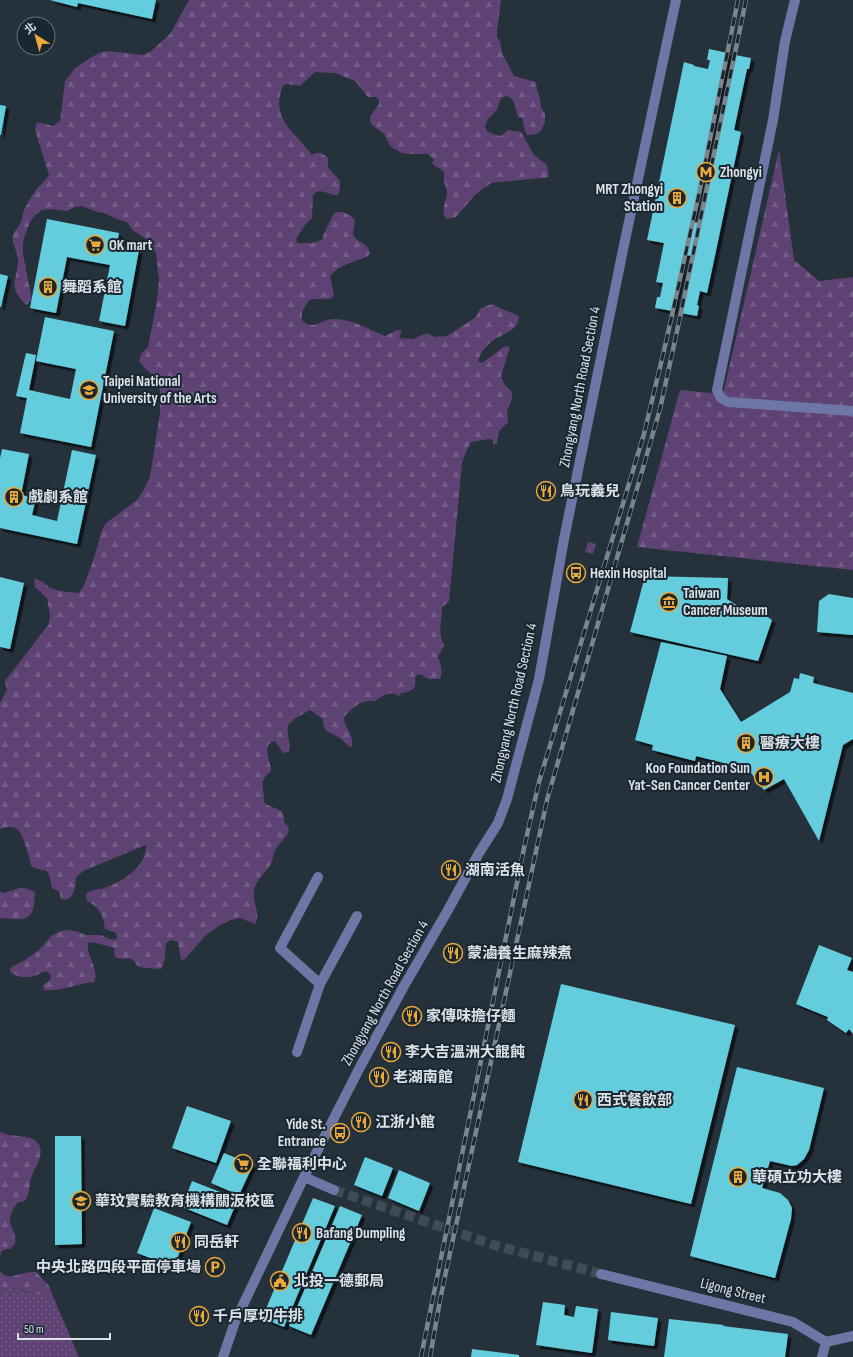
<svg xmlns="http://www.w3.org/2000/svg" width="853" height="1357" viewBox="0 0 853 1357" font-family="'Sofia Sans Condensed','Noto Sans TC',sans-serif">
	<style>
		.forest { fill: url(#forest-firs) }
		.park { fill: url(#park-dots) }
		.building { fill: #64cdde; filter: url(#shadow) }
		.lines { fill: none; stroke-linecap: round; stroke-linejoin: round }
		.minor-tunnel { stroke: #404b55; stroke-width: 10; stroke-dasharray: 10 5; stroke-linecap: butt }
		.minor { stroke: #6d76a4; stroke-width: 10 }
		.rail-casing { stroke: #7b858d; stroke-width: 4.5 }
		.rail { stroke: #1b2730; stroke-width: 3; stroke-dasharray: 9; stroke-linecap: butt }
		.labels { text-anchor: middle; dominant-baseline: central; stroke-width: 4; stroke-linejoin: round; paint-order: stroke }
		.poi-label { font-size: 15px; font-weight: bold; fill: #dae1e8; stroke: #1b2730; text-anchor: start }
		.street-label { font-size: 15px; fill: #dae1e8; stroke: #1b2730 }
	</style>
	<defs>
		<pattern id="forest-firs" width="22" height="20" patternUnits="userSpaceOnUse"><rect width="22" height="20" fill="#5e4274"/><path d="M5 1l3.5 6h-7zM16 11l3.5 6h-7z" fill="#745d88"/></pattern>
		<pattern id="park-dots" width="8" height="8" patternUnits="userSpaceOnUse"><rect width="8" height="8" fill="#5e4274"/><path d="M2 2h.1M6 6h.1" fill="none" stroke="#745d88" stroke-width="1.8" stroke-linecap="round"/></pattern>
		<filter id="shadow"><feDropShadow dx="3.5" dy="3.5" stdDeviation="0" flood-color="#0009"/></filter>
	</defs>
	<rect width="100%" height="100%" fill="#25313b"/>
	<path class="forest" d="M189 0H501L497 31V37L500 41 502 53 514 76 536 82 537 90 540 99 541 107 545 114V122L541 131 536 134 527 135 525 131 522 118 518 117C515 108 514 91 501 98L497 110 488 119 485 126 487 131 496 135 501 136 508 130 521 132 534 155 547 165 549 176 546 178 530 179 491 183 476 194 456 217 447 219C439 212 447 201 447 192 447 188 445 186 444 182 443 179 445 176 444 173 443 168 435 168 432 163L434 160 428 154H409L402 153 391 147 384 134 371 124 370 120 371 115 379 104V100L376 97H368L355 81 335 73 315 72 300 86 287 84 283 85C270 120 294 130 312 155 319 151 322 153 328 158V167L340 181V190L338 195C328 196 321 186 313 195L312 218 305 225 296 239 297 243H312L322 240C323 234 326 230 328 225 332 217 333 209 345 213 348 214 352 216 353 218 358 223 351 230 354 236 359 244 369 243 370 254L366 257C354 262 339 265 330 276L334 295 331 299H313L309 300 302 312V320C314 332 320 319 334 319 353 319 368 329 385 336L397 330 402 331 399 338 413 339 427 333 434 337 447 336 476 317 480 309 489 305 493 304C501 310 511 312 519 316 518 332 503 333 492 341 485 347 481 352 478 361L482 363 505 346 510 347 501 376 504 384 511 391 512 395V399L507 410 508 422 499 431 497 443 493 445V440L489 439 471 442 467 450 462 463 449 602 442 607C442 622 437 632 444 645L438 657C441 665 443 671 440 679H428L422 675 418 674 415 677C417 692 411 690 399 694L401 696C399 696 397 695 394 694 387 692 381 697 375 701 362 699 353 707 344 717 344 729 356 735 351 748 347 745 343 740 338 737 329 731 323 733 323 719L310 710 294 719 288 725C286 734 291 742 289 752L283 753 275 741C260 744 271 761 271 771 257 782 265 788 264 802 271 810 286 806 284 822L289 828C288 838 280 841 276 849 273 854 273 859 271 864 266 872 258 878 255 887 250 900 262 913 255 924L240 918 231 920 220 925 205 936 185 959 181 960 178 942 171 940 166 943C165 952 166 961 161 969 154 968 144 969 138 966 135 964 135 960 131 959 125 958 121 960 115 957L114 948 93 942 88 943C86 957 100 970 94 982 77 983 62 992 44 990L43 985 50 980 51 976 48 972C44 971 43 972 39 974 29 979 21 978 11 973L10 969 13 966 22 962 39 950 51 936 61 931 65 930 75 931 86 935H101L109 939 114 940 117 938 116 933 105 929C103 914 100 908 87 901L86 894C91 889 98 890 104 888 122 882 147 867 146 845L83 871 76 877C75 887 76 895 66 900L61 899 59 891 52 888 49 874 46 871 34 868 31 866C30 859 28 854 26 847 20 832 20 823 0 829V703L7 690 5 681 49 624 50 616 47 598 35 587 34 578 43 582 50 588 60 591 79 593 84 585 93 561 102 530 106 523 137 500 142 493 150 477 160 412V390L158 381 139 362 141 354 148 347 156 306 159 280 157 263 156 253 148 240 132 230 128 223 112 217 105 213 97 212 82 206 75 207 67 211 51 209 42 210 35 215 30 222 24 238 23 245V254L32 300 26 305C9 286 15 285 18 263 19 253 11 243 13 236 14 231 19 227 21 222 22 218 23 214 24 210 27 205 33 193 37 189 41 184 45 181 49 175L35 130 37 122 53 126 60 121 65 81 75 68 90 58 99 53 108 51 143 55 150 52 170 34Z
		M779 150 794 260 819 281 853 277V570L637 547 680 390 723 394Z
		M20 888H25L35 892C34 924 26 920 0 918V892L3 893Z
		M0 1132C3 1133 6 1134 9 1135 16 1136 34 1136 38 1143 46 1154 34 1168 31 1178 29 1185 30 1193 26 1199 24 1202 21 1202 18 1202 0 1226 18 1225 15 1244L10 1249H6L2 1251 0 1256Z
		M0 1271C7 1281 16 1274 25 1273 29 1272 32 1272 36 1272L49 1286 54 1299 12 1288 0 1293Z"/>
	<path class="park" d="M588 542 596 544 593 554 585 552Z
		M11 1288 54 1299 79 1357H0V1293Z"/>
	<path class="building" d="M50 0H156L152 19 78 3 77 7Z
		M709 49 728 53 692 222 700 223 735 55 751 58 749 69H747L734 130 741 132 709 284 707 293 700 291 697 305 699 306 697 316 681 313 693 256 685 255 673 311 655 308 657 297H660L663 283 656 282 664 243 647 240 684 62 694 65V66L708 69 710 60H707Z
		M0 105 6 106 1 135H0Z
		M47 219 119 233 117 245 139 250 125 326 99 321 110 265 67 257 56 313 30 308Z
		M0 274 8 276 1 307H0Z
		M45 317 114 331 91 447 20 433 27 398 16 396 26 353 36 355 29 390 70 399 76 369 36 361Z
		M2 449 29 454 21 495 36 498 32 515 57 521 72 450 96 455 77 544 0 528V458Z
		M645 576 728 578 727 599 749 613 753 607 772 620 758 661 630 632Z
		M0 577 24 583 10 649 0 647Z
		M829 594 853 598V635L817 632 819 601 826 596Z
		M661 642 727 656 720 689 741 722 790 692 794 678 799 679 800 673 814 677 813 683 853 693V739L843 745 819 841 784 779 764 790 748 769 696 756 695 761 652 750 653 745 635 740Z
		M819 945 852 958 847 970 853 972V1034L849 1029 846 1033 827 1020 828 1017 796 1004Z
		M561 984 735 1025 691 1204 518 1162Z
		M737 1067 824 1088 809 1150 804 1159 797 1165 792 1166 770 1161 762 1188 780 1193 788 1200 792 1208 791 1219 775 1278 690 1256Z
		M187 1106 231 1121 216 1163 172 1148Z
		M55 1136H81L82 1244 55 1245Z
		M224 1153 253 1165 239 1195 211 1183Z
		M365 1157 393 1168 382 1196 354 1185Z
		M399 1170 430 1183 419 1211 388 1198Z
		M192 1181 238 1199 227 1225 182 1207Z
		M313 1198 335 1206 284 1327 262 1318Z
		M340 1206 362 1215 311 1335 289 1326Z
		M154 1208 191 1222 174 1267 137 1253Z
		M543 1302 565 1305 564 1315 574 1317 576 1306 598 1309 592 1353 536 1345Z
		M611 1312 658 1318 654 1346 608 1340Z
		M669 1319 724 1325 723 1326 788 1334 785 1357H664Z
		M472 1349 519 1355V1357H471Z"/>
	<g class="lines">
		<path class="minor-tunnel" d="M334 1190 494 1245 601 1274"/>
		<path class="minor" d="M795 0 785 41 773 120 717 390 721 398 728 402 853 411
			M318 877 280 948 320 984
			M297 1052 320 984 357 916
			M304 1177 334 1190
			M601 1274 793 1322 826 1342 853 1336
			M223 1357 238 1313 242 1307 304 1177 359 1069 404 986 448 910 479 853 498 823 507 799 539 679 564 539 624 245 676 0
			M822 1357 826 1342"/>
		<g class="rail-casing">
			<path id="rail" d="M421 1357 524 848 539 782 644 434 666 342 700 189 738 0
				M430 1357 440 1300 547 800 660 409 679 322 746 0"/>
		</g>
		<use href="#rail" class="rail"/>
	</g>
	<defs>
		<g id="metro-ring" transform="scale(1)"><circle r="9.5" fill="#1b2730" stroke="#eba93a" stroke-width="1.5"/><path d="M-5.5 5V-5H-3L0 0L3-5H5.5V5H3V-.5L0 4L-3-.5V5Z" fill="#eba93a"/></g>
		<g id="building-ring" transform="scale(1)"><circle r="9.5" fill="#1b2730" stroke="#eba93a" stroke-width="1.5"/><path d="M-4-6H4V6H1V3H-1V6H-4ZM-2.5-4.3h1.7v1.8h-1.7ZM.8-4.3h1.7v1.8H.8ZM-2.5-1h1.7V.8h-1.7ZM.8-1h1.7V.8H.8Z" fill="#eba93a"/></g>
		<g id="supermarket-ring" transform="scale(1)"><circle r="9.5" fill="#1b2730" stroke="#eba93a" stroke-width="1.5"/><path d="M-6-5.5h2.5l.6 2H6L4.5 2H-2.5L-4.4-4H-6ZM-1.5 3.2a1.3 1.3 0 1 0 .1 0ZM3 3.2a1.3 1.3 0 1 0 .1 0Z" fill="#eba93a"/></g>
		<g id="university-ring" transform="scale(1)"><circle r="9.5" fill="#1b2730" stroke="#eba93a" stroke-width="1.5"/><path d="M0-5L7-2L0 1L-7-2ZM-4 1L0 2.5L4 1V4Q0 6-4 4Z" fill="#eba93a"/></g>
		<g id="restaurant-ring" transform="scale(1)"><circle r="9.5" fill="#1b2730" stroke="#eba93a" stroke-width="1.5"/><path d="M-5-6h1v4h1v-4h1v4h1v-4h1v5L-1.5 .5V6h-2V.5L-5-1ZM5-6V6H3V1.5H1.5Q1.5-4 5-6Z" fill="#eba93a"/></g>
		<g id="bus-ring" transform="scale(1)"><circle r="9.5" fill="#1b2730" stroke="#eba93a" stroke-width="1.5"/><path d="M-5-6H5V4H4V6H2V4H-2V6H-4V4H-5ZM-3.5-4V0h7V-4ZM-3.5 1.2v1.5H-2V1.2ZM2 1.2v1.5H3.5V1.2Z" fill="#eba93a"/></g>
		<g id="museum-ring" transform="scale(1)"><circle r="9.5" fill="#1b2730" stroke="#eba93a" stroke-width="1.5"/><path d="M0-6L6-3V-2H-6V-3ZM-5-1h2V3h-2ZM-1-1h2V3h-2ZM3-1h2V3H3ZM-6 4H6V6H-6Z" fill="#eba93a"/></g>
		<g id="hospital-ring" transform="scale(1)"><circle r="9.5" fill="#1b2730" stroke="#eba93a" stroke-width="1.5"/><path d="M-5-5h3v3.5h4V-5h3V5h-3V1.5h-4V5h-3Z" fill="#eba93a"/></g>
		<g id="school-ring" transform="scale(1)"><circle r="9.5" fill="#1b2730" stroke="#eba93a" stroke-width="1.5"/><path d="M0-5L7-2L0 1L-7-2ZM-4 1L0 2.5L4 1V4Q0 6-4 4Z" fill="#eba93a"/></g>
		<g id="parking-ring" transform="scale(1)"><circle r="9.5" fill="#1b2730" stroke="#eba93a" stroke-width="1.5"/><path d="M-3.5-5.5H1a3.5 3.5 0 0 1 0 7H-1V5.5H-3.5ZM-1-3.4V-.6H.8a1.4 1.4 0 0 0 0-2.8Z" fill="#eba93a"/></g>
		<g id="civic-ring" transform="scale(1)"><circle r="9.5" fill="#1b2730" stroke="#eba93a" stroke-width="1.5"/><path d="M-.6-6.5H3V-4.5H.6V-3L4-1V1h2V6H-6V1h2V-1L-.6-3ZM-1.2 2.5V6h2.4V2.5Z" fill="#eba93a"/></g>
	</defs>
	<g fill-rule="evenodd">
		<use href="#metro-ring" x="706" y="172"/>
		<use href="#building-ring" x="677" y="198"/>
		<use href="#supermarket-ring" x="95" y="245"/>
		<use href="#building-ring" x="48" y="287"/>
		<use href="#university-ring" x="89" y="390"/>
		<use href="#restaurant-ring" x="546" y="491"/>
		<use href="#building-ring" x="14" y="497"/>
		<use href="#bus-ring" x="576" y="573"/>
		<use href="#museum-ring" x="669" y="602"/>
		<use href="#building-ring" x="746" y="743"/>
		<use href="#hospital-ring" x="764" y="777"/>
		<use href="#restaurant-ring" x="451" y="870"/>
		<use href="#restaurant-ring" x="453" y="953"/>
		<use href="#restaurant-ring" x="412" y="1016"/>
		<use href="#restaurant-ring" x="391" y="1052"/>
		<use href="#restaurant-ring" x="379" y="1077"/>
		<use href="#restaurant-ring" x="583" y="1100"/>
		<use href="#restaurant-ring" x="361" y="1122"/>
		<use href="#bus-ring" x="340" y="1133"/>
		<use href="#supermarket-ring" x="243" y="1164"/>
		<use href="#building-ring" x="738" y="1177"/>
		<use href="#school-ring" x="81" y="1201"/>
		<use href="#restaurant-ring" x="302" y="1233"/>
		<use href="#restaurant-ring" x="180" y="1242"/>
		<use href="#parking-ring" x="215" y="1267"/>
		<use href="#civic-ring" x="280" y="1281"/>
		<use href="#restaurant-ring" x="199" y="1316"/>
	</g>
	<g class="labels">
		<g class="poi-label">
			<text x="720" y="172">Zhongyi</text>
			<text x="663" y="189" text-anchor="end">MRT Zhongyi<tspan x="663" dy="17">Station</tspan></text>
			<text x="109" y="245">OK mart</text>
			<text x="62" y="287">舞蹈系館</text>
			<text x="103" y="381">Taipei National<tspan x="103" dy="17">University of the Arts</tspan></text>
			<text x="560" y="491">鳥玩義兒</text>
			<text x="28" y="497">戲劇系館</text>
			<text x="590" y="573">Hexin Hospital</text>
			<text x="683" y="593">Taiwan<tspan x="683" dy="17">Cancer Museum</tspan></text>
			<text x="760" y="743">醫療大樓</text>
			<text x="750" y="768" text-anchor="end">Koo Foundation Sun<tspan x="750" dy="17">Yat-Sen Cancer Center</tspan></text>
			<text x="465" y="870">湖南活魚</text>
			<text x="467" y="953">蒙滷養生麻辣煮</text>
			<text x="426" y="1016">家傳味擔仔麵</text>
			<text x="405" y="1052">李大吉溫洲大餛飩</text>
			<text x="393" y="1077">老湖南館</text>
			<text x="597" y="1100">西式餐飲部</text>
			<text x="375" y="1122">江浙小館</text>
			<text x="326" y="1124" text-anchor="end">Yide St.<tspan x="326" dy="17">Entrance</tspan></text>
			<text x="257" y="1164">全聯福利中心</text>
			<text x="752" y="1177">華碩立功大樓</text>
			<text x="95" y="1201">華玟實驗教育機構關汳校區</text>
			<text x="316" y="1233">Bafang Dumpling</text>
			<text x="194" y="1242">同岳軒</text>
			<text x="201" y="1267" text-anchor="end">中央北路四段平面停車場</text>
			<text x="294" y="1281">北投一德郵局</text>
			<text x="213" y="1316">千戶厚切牛排</text>
		</g>
		<g class="street-label">
			<text transform="translate(580 387) rotate(-79)">Zhongyang North Road Section 4</text>
			<text transform="translate(514 703) rotate(-77)">Zhongyang North Road Section 4</text>
			<text transform="translate(385 993) rotate(-61)">Zhongyang North Road Section 4</text>
			<text transform="translate(733 1291) rotate(14)">Ligong Street</text>
		</g>
	</g>
	<g transform="translate(36 36) rotate(323)"><circle r="19" fill="#1b2730" stroke="#67717a"/>
	<path d="M0-3L7 15L0 10L-7 15Z" fill="#eba93a"/>
	<text y="-6" font-size="11" font-weight="bold" text-anchor="middle" fill="#dae1e8">北</text>
	</g>
	<path d="M18 1333v6h92v-6" fill="none" stroke="#dae1e8" stroke-width="2"/>
	<text x="24" y="1333" font-size="12" fill="#dae1e8" stroke="#1b2730" stroke-width="3" paint-order="stroke">50 m</text>
</svg>
